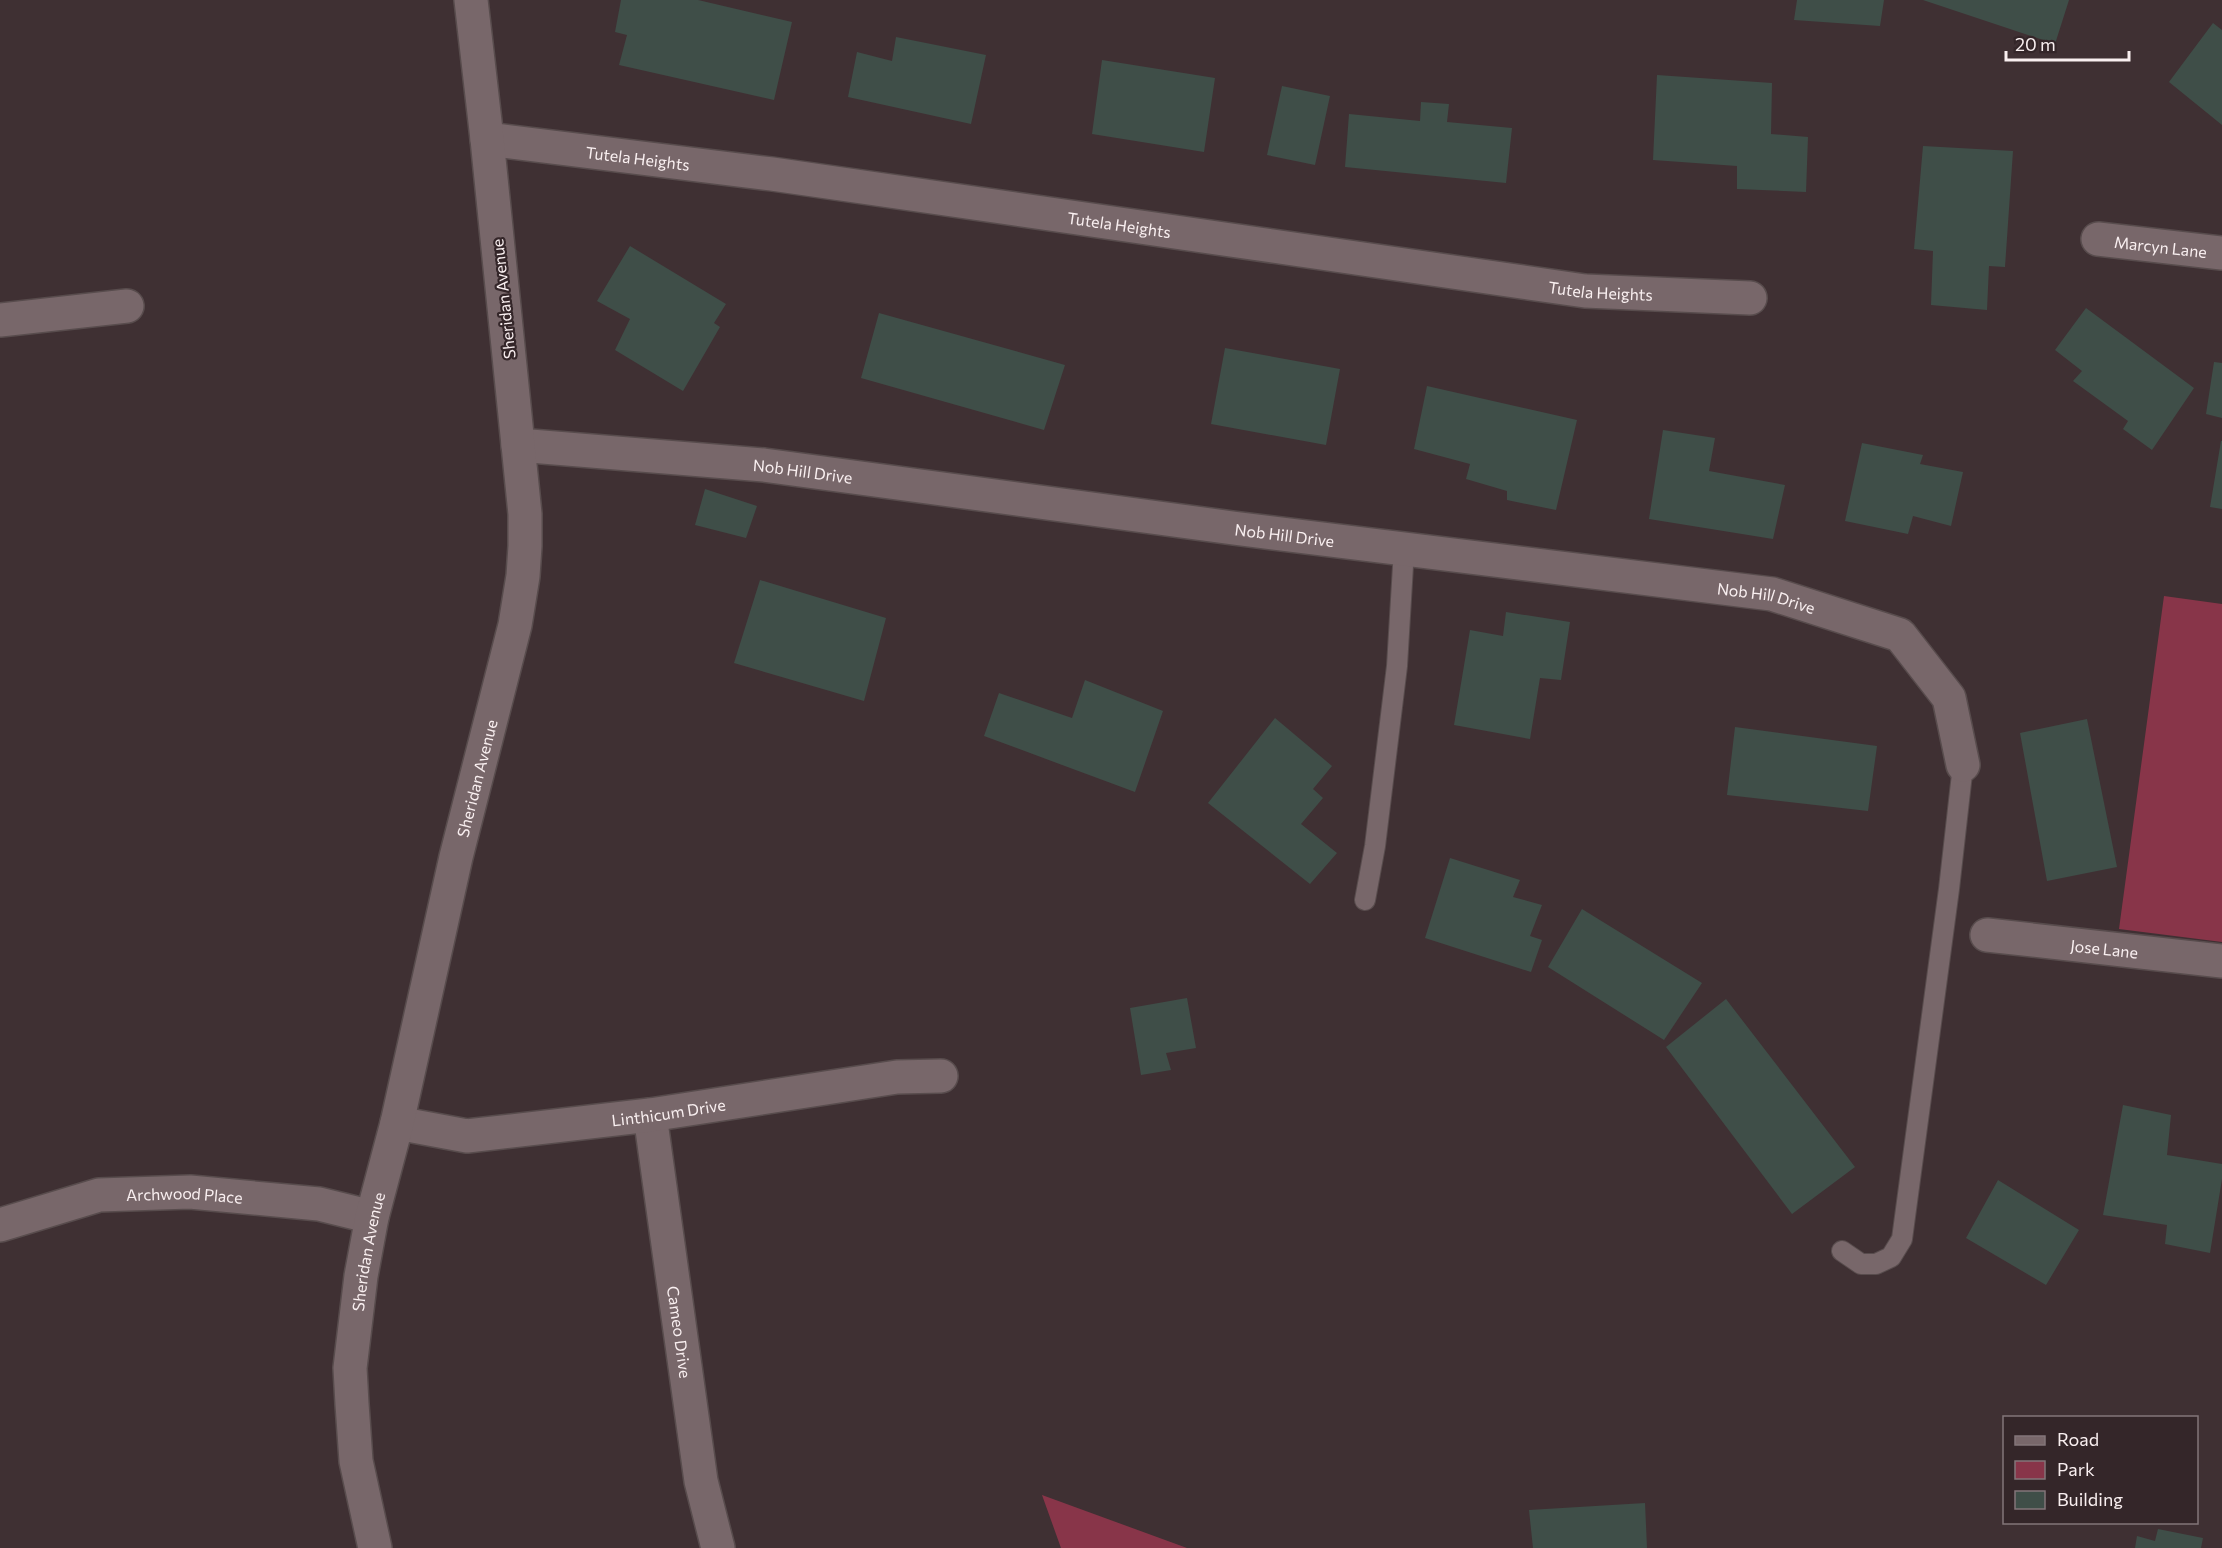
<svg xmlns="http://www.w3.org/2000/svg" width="2222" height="1548" viewBox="0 0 2222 1548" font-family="Commissioner,sans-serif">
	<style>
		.green { fill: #883549 }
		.building { fill: #3f4e48 }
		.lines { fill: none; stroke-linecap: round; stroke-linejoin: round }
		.service-casing { stroke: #584c4d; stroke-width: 22 }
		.minor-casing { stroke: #584c4d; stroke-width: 36 }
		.tertiary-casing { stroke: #584c4d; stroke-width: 36 }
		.service { stroke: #78676a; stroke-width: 20 }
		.minor { stroke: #78676a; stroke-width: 33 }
		.tertiary { stroke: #78676a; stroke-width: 33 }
		.labels { text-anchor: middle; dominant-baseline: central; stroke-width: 4.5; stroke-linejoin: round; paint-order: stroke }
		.street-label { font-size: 16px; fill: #f9eff0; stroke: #342629 }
	</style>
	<rect width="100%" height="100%" fill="#3f3033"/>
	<path class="green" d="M2164 596 2222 604V942L2119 929Z
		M1042 1495 1187 1548H1061Z"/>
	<path class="building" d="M621 0H698L792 22 774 100 619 65 627 35 615 32Z
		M1797 0H1884L1880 26 1794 20Z
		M1923 0H2069L2055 44Z
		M2213 23 2222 30V125L2169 82Z
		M896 37 986 55 971 124 848 97 857 52 892 61Z
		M1102 60 1215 78 1204 152 1092 134Z
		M1657 75 1772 83 1771 134 1808 137 1806 192 1737 189V166L1653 160Z
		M1282 86 1330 96 1315 165 1267 155Z
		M1421 102 1449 104 1447 122 1512 128 1506 183 1345 167 1349 114 1420 121Z
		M1923 146 2013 151 2005 267 1989 266 1987 310 1931 305 1933 251 1914 249Z
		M630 246 726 304 714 323 720 327 683 391 615 350 630 319 597 301Z
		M2086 308 2194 388 2152 450 2123 429 2128 421 2073 381 2082 371 2055 350Z
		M879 313 1065 365 1044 430 861 378Z
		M1225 348 1340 369 1326 445 1211 424Z
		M2214 362 2222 363V418L2206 414Z
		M1427 386 1577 420 1556 510 1507 500V491L1466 479 1470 464 1414 449Z
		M1663 430 1715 438 1709 471 1785 485 1773 539 1649 519Z
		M2221 441H2222V509L2210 507Z
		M1862 443 1923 455 1920 464 1963 472 1951 526 1913 516 1908 534 1845 521Z
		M705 489 757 506 746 538 695 525Z
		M760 580 886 618 864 701 734 663Z
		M1506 612 1570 622 1561 680 1540 678 1530 739 1454 725 1470 630 1503 636Z
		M1085 680 1163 711 1135 792 984 736 999 693 1072 718Z
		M1275 718 1332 766 1313 789 1323 798 1301 824 1337 853 1310 884 1208 803Z
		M2087 719 2117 867 2047 881 2020 733Z
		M1735 727 1877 746 1868 811 1727 795Z
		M1450 858 1520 880 1513 897 1542 905 1530 936 1542 940 1531 972 1425 938Z
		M1582 909 1702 983 1664 1040 1548 967Z
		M1187 998 1196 1048 1166 1053 1171 1070 1141 1075 1130 1008Z
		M1726 999 1855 1167 1792 1214 1666 1047Z
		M2123 1105 2171 1115 2167 1155 2222 1164V1179L2210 1253 2165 1244 2167 1225 2103 1215Z
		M1998 1180 2079 1230 2046 1285 1966 1238Z
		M1645 1503 1647 1548H1533L1529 1510Z
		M2158 1529 2203 1538 2201 1548H2135L2137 1536 2155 1541Z"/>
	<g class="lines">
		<g class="service-casing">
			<path id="service" d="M1365 900 1375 846 1397 666 1404 549
				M1842 1251 1861 1264H1876L1891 1257 1902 1239 1949 889 1963 765"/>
		</g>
		<g class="minor-casing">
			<g id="minor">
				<path id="s1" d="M487 139 772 174 1585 291 1750 298"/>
				<path id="s2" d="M2098 239 2222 253"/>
				<path d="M0 320 127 306"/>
				<path id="s3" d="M518 445 764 465 1233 528 1772 594 1900 635 1949 698 1963 765"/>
				<path id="s4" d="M1987 935 2222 961"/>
				<path id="s5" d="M650 1115 701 1481 718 1548"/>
				<path id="s6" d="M397 1123 467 1136 650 1115 897 1077 941 1076"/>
				<path id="s7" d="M0 1225 99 1195 190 1192 319 1204 372 1217"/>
			</g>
		</g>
		<g class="tertiary-casing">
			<g id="tertiary">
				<path id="s8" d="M375 1548 356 1461 352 1404 350 1368 361 1276 372 1217 397 1123 456 857 515 625 523 576 525 546V514L487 139 471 0"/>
			</g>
		</g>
		<use href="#service" class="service"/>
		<use href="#minor" class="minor"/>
		<use href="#tertiary" class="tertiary"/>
	</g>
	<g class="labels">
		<g class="street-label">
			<text stroke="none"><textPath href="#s1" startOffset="152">Tutela Heights</textPath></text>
			<text stroke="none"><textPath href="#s1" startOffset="638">Tutela Heights</textPath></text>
			<text stroke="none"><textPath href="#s2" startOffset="63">Marcyn Lane</textPath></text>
			<text stroke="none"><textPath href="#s1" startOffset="1124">Tutela Heights</textPath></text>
			<text transform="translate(503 299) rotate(-96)">Sheridan Avenue</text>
			<text stroke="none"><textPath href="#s3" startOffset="286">Nob Hill Drive</textPath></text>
			<text stroke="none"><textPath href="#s3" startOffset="772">Nob Hill Drive</textPath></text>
			<text stroke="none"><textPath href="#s3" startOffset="1258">Nob Hill Drive</textPath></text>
			<text stroke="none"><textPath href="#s8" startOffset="786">Sheridan Avenue</textPath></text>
			<text stroke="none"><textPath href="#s4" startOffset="118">Jose Lane</textPath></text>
			<text stroke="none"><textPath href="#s6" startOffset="274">Linthicum Drive</textPath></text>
			<text stroke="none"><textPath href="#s7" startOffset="189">Archwood Place</textPath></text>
			<text stroke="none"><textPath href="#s8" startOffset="300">Sheridan Avenue</textPath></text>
			<text stroke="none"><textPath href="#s5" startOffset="219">Cameo Drive</textPath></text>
		</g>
	</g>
	<rect x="2003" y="1416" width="195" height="108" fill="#342629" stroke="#837679" stroke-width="1.5"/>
	<rect x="2015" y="1436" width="30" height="9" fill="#78676a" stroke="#837679" stroke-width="1.5"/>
	<text x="2057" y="1446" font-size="18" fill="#f9eff0">Road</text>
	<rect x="2015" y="1461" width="30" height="18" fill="#883549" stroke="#837679" stroke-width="1.5"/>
	<text x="2057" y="1476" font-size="18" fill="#f9eff0">Park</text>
	<rect x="2015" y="1491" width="30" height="18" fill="#3f4e48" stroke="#837679" stroke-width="1.5"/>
	<text x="2057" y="1506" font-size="18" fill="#f9eff0">Building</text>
	<path d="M2006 51v9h123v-9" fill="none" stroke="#f9eff0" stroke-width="3"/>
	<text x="2015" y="51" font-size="18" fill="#f9eff0" stroke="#342629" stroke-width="4.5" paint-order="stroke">20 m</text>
</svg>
